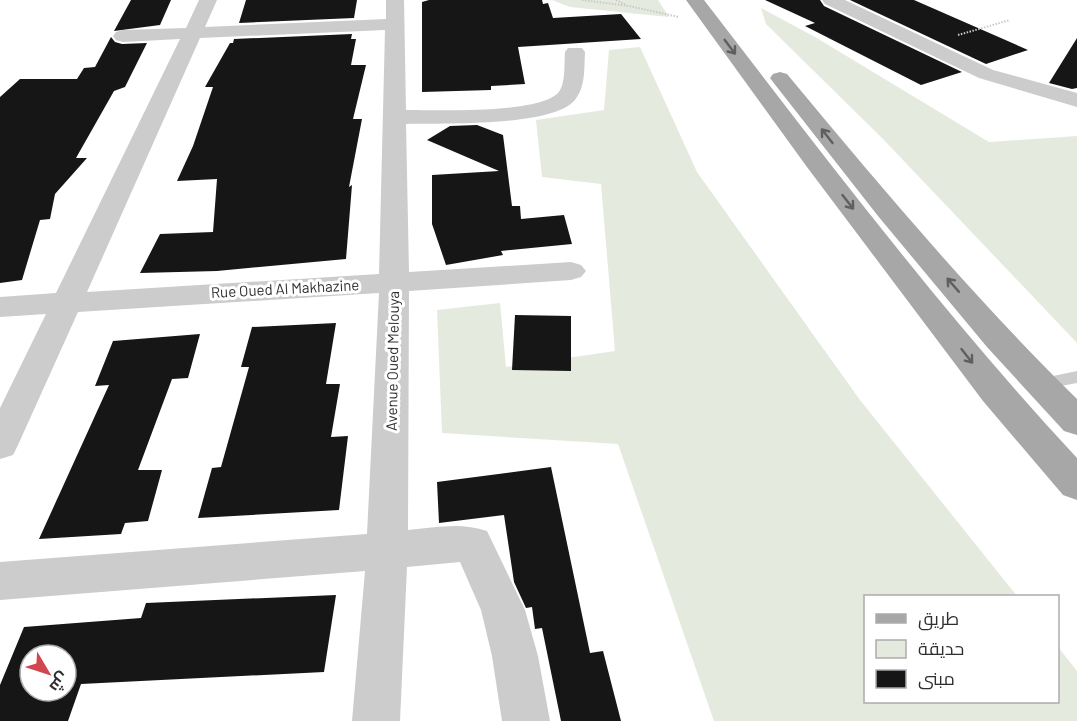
<svg xmlns="http://www.w3.org/2000/svg" width="1077" height="721" viewBox="0 0 1077 721" font-family="Barlow,Cairo,sans-serif">
	<style>
		.green { fill: #e5eade }
		.building { fill: #161616; fill-rule: evenodd }
		.lines { fill: none; stroke-linecap: round; stroke-linejoin: round }
		.path { stroke: #c9c9c9; stroke-width: 2; stroke-dasharray: 1.5 1.5; stroke-linecap: butt }
		.service { fill: #ccc; fill-rule: evenodd }
		.minor { fill: #ccc; fill-rule: evenodd }
		.primary { fill: #a7a7a7; fill-rule: evenodd }
		.oneway { stroke: #5f5f5f }
		.labels { text-anchor: middle; dominant-baseline: central; stroke-width: 6; stroke-linejoin: round; paint-order: stroke }
		.street-label { font-size: 15px; fill: #2f2f2f; stroke: #fff }
	</style>
	<rect width="100%" height="100%" fill="#fff"/>
	<path class="green" d="M552 0H658L669 17 570 7Z
		M761 8 815 37 989 142 1077 136V343L883 139 766 24Z
		M640 47 697 172 860 400 1017 596H866V702H1058V647L1077 671V721H714L618 444 442 433 437 310 500 303 506 367 615 351 601 184 542 177 536 120 604 110 609 50Z"/>
	<path class="building" d="M131 0H171L160 25 114 31Z
		M246 0H357L354 18 239 23Z
		M429 0H542L543 4 548 3 553 18 621 14 641 39 518 47 525 84 491 86V90L422 92V2Z
		M765 0H820L824 6 962 72 921 85 805 26 815 23Z
		M850 0H914L1028 50 986 64Z
		M352 34 351 39H356L351 65H366L353 119H362L349 187 352 185 346 259 217 271 140 273 160 234 213 232 217 179 177 181 193 146 213 87H205L230 43H233L234 39Z
		M111 37 115 42 122 44 147 43 125 87 114 91 76 158H87L55 194 50 219 40 220 22 280 0 283V97L20 79H77L84 68 95 67Z
		M1077 38V88L1072 89 1049 83Z
		M477 125 503 135 512 206H520L521 219 564 215 572 244 501 251 503 255 446 265 432 224V175L499 171 427 140 450 126Z
		M515 315 571 316V371L512 370Z
		M336 323 326 384H340L331 437 348 436 339 510 198 518 212 468 221 467 249 367H241L252 327Z
		M200 334 188 378 172 379 138 470H162L148 521 125 523 121 534 39 539 109 385 95 386 113 341Z
		M551 467 590 653 603 651 621 721H561L542 628 535 629 532 607 526 608 514 582 504 515 439 523 437 482Z
		M336 595 324 672 81 684 68 721H0V685L24 627 141 618 146 603ZM30 655H66V691H30Z"/>
	<g class="lines">
		<path class="path" d="M582 0 629 6 679 17
			M616 0 626 5
			M958 35 1010 20"/>
		<path class="service" d="M1077 371V383L1040 390 1034 388 1031 384 1034 380Z"/>
		<path class="minor" d="M199 0H217L205 27 386 19V0H404L406 110C436 110 538 114 558 93 566 84 564 64 565 52L568 48H582L585 52C584 68 586 88 574 101 550 127 442 123 406 124L409 272 571 262 581 265 586 271 581 277 571 280 409 291 408 530C435 527 462 522 487 531L525 610 538 656 550 721H502L492 656 481 610 460 562 407 567 400 721H352L365 571 0 600V562L367 534 379 293 78 312 18 445 13 455 0 459V408L46 314 0 317V297L56 293 180 39 123 42 116 40 113 36 116 32 123 30 186 28ZM385 30 379 274 87 292 200 38Z
			M822 0H845L993 70 1077 93V107L979 78 825 4Z"/>
		<path class="primary" d="M686 0H704C824 156 943 314 1077 458V500L1063 495 983 401 807 167Z
			M780 72 787 74C880 186 973 297 1077 399V435L1064 431 987 347 878 216 773 82 770 78 773 74Z"/>
	</g>
	<defs><path id="oneway-shaft" d="M-6 0H5M1.5-3L5.5 0L1.5 3" fill="none" stroke-width="1.6" stroke-linecap="round" stroke-linejoin="round" transform="scale(1.5)"/></defs>
	<g class="oneway">
		<use href="#oneway-shaft" transform="translate(730 47) rotate(53)"/>
		<use href="#oneway-shaft" transform="translate(827 136) rotate(-128)"/>
		<use href="#oneway-shaft" transform="translate(848 202) rotate(52)"/>
		<use href="#oneway-shaft" transform="translate(953 285) rotate(-131)"/>
		<use href="#oneway-shaft" transform="translate(967 356) rotate(52)"/>
	</g>
	<g class="labels">
		<g class="street-label">
			<text transform="translate(285 288) rotate(-3)">Rue Oued Al Makhazine</text>
			<text transform="translate(392 361) rotate(-89)">Avenue Oued Melouya</text>
		</g>
	</g>
	<rect x="864" y="595" width="195" height="108" fill="#ffffff" stroke="#acacac" stroke-width="1.5"/>
	<rect x="876" y="614" width="30" height="9" fill="#a7a7a7" stroke="#acacac" stroke-width="1.5"/>
	<text x="918" y="625" font-size="18" fill="#2f2f2f">طريق</text>
	<rect x="876" y="640" width="30" height="18" fill="#e5eade" stroke="#acacac" stroke-width="1.5"/>
	<text x="918" y="655" font-size="18" fill="#2f2f2f">حديقة</text>
	<rect x="876" y="670" width="30" height="18" fill="#161616" stroke="#acacac" stroke-width="1.5"/>
	<text x="918" y="685" font-size="18" fill="#2f2f2f">مبنى</text>
	<g transform="translate(48 673) rotate(129)"><circle r="28" fill="#ffffff" stroke="#acacac" stroke-width="1.5"/>
	<path d="M0-4.5L10 22L0 15L-10 22Z" fill="#d04750"/>
	<text y="-9" font-size="16" font-weight="bold" text-anchor="middle" fill="#2f2f2f">ش</text>
	</g>
</svg>
